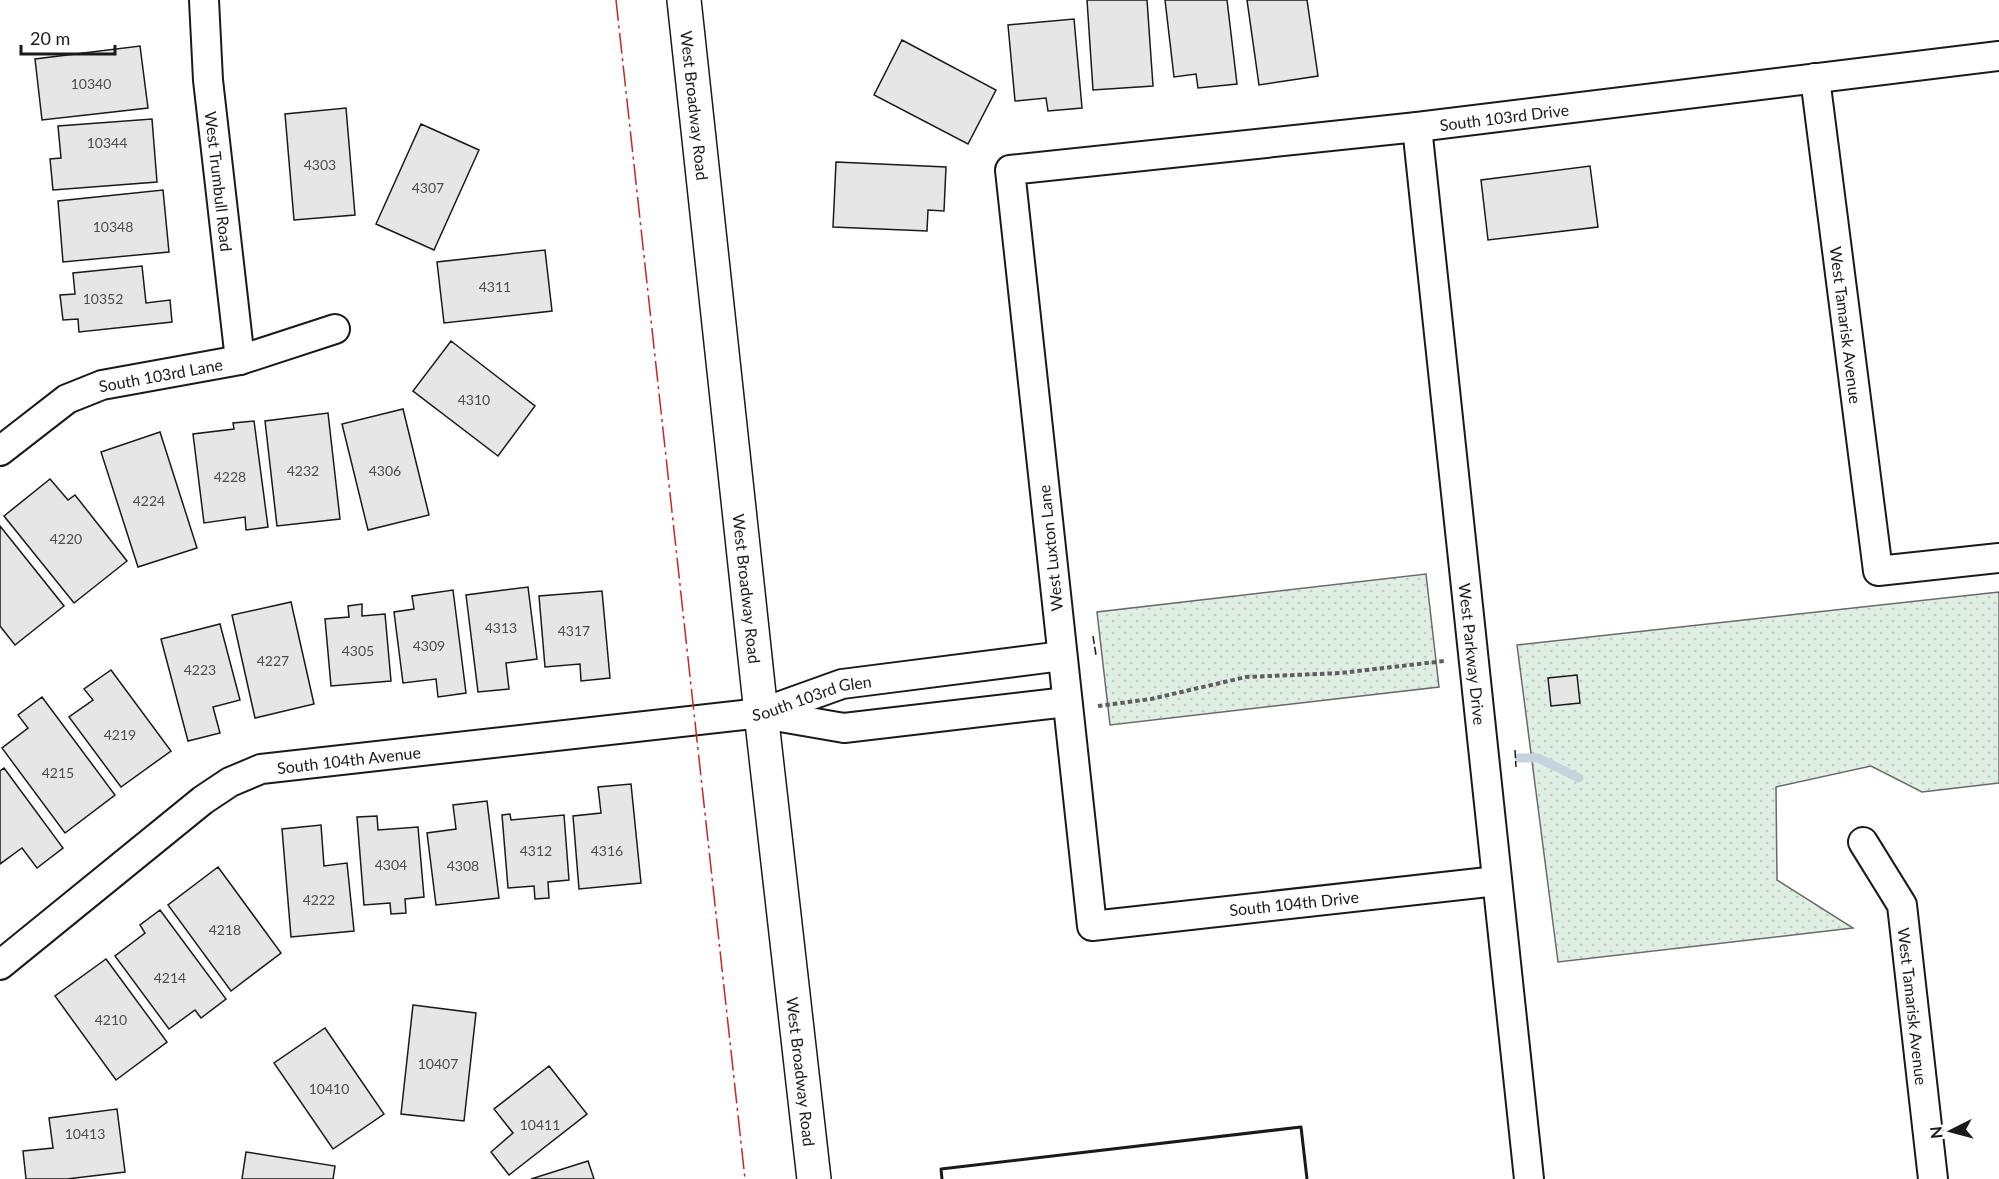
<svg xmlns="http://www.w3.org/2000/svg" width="1999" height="1179" font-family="Lato,sans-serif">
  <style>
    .park { fill: url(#park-dots); stroke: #6a6a6a; stroke-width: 1.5 }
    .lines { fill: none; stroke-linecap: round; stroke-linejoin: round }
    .stream { stroke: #c6d2dc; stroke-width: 9 }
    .building { fill: #e6e6e6; stroke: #1a1a1a; stroke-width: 1.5 }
    .minor-casing { stroke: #1a1a1a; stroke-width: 32 }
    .secondary-casing { stroke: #1a1a1a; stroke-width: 36 }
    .path { stroke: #5f5f5f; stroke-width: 4; stroke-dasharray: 4.5 3; stroke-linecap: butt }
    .minor { stroke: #fff; stroke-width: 28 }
    .secondary { stroke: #fff; stroke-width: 33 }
    .fence { stroke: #1a1a1a; stroke-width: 1.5; stroke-dasharray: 8 3; stroke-linecap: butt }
    .wall { stroke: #1a1a1a; stroke-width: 3 }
    .power { stroke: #c62828; stroke-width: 1.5; stroke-dasharray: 21 4.5 3 4.5; stroke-linecap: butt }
    .labels { text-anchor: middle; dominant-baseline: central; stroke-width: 4.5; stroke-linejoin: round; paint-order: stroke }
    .number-label { font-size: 14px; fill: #4d4d4d }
    .street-label { font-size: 16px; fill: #1a1a1a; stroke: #fff }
  </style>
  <defs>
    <pattern id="park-dots" width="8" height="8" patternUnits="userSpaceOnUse" patternTransform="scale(1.5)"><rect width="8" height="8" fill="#e0efe3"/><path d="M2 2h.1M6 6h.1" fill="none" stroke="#c0ccc2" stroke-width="1.8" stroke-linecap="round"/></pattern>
  </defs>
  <rect width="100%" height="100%" fill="#fff"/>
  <path class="park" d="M1426 574 1439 687 1110 725 1097 612Z
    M1999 592V783L1922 792 1871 766 1776 787 1777 880 1853 928 1558 962 1517 645Z"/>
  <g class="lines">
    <path class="stream" d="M1519 758H1538L1579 778"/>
  </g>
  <path class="building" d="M1087 0H1147L1153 86 1093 90Z
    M1165 0H1227L1237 84 1198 88 1196 74 1174 77Z
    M1247 0H1307L1318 76 1259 85Z
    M1074 19 1082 108 1048 111 1046 98 1015 101 1008 25Z
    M902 40 996 90 968 144 874 95Z
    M140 46 148 108 42 120 35 59Z
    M346 108 355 215 294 220 285 114Z
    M152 119 157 182 53 190 50 159 61 158 58 126Z
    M421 124 479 150 434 250 376 224Z
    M836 162 946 167 944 211 928 210 927 231 833 227Z
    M1590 166 1598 227 1488 240 1481 180Z
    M163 190 169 252 63 262 58 201Z
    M545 250 552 311 444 323 437 262Z
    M142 266 146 303 170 300 172 322 79 332 78 319 63 320 60 295 75 294 73 273Z
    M451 341 535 406 498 456 413 391Z
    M403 409 429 515 368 530 342 424Z
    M328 413 340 519 277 526 265 421Z
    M254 421 268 527 246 530 245 517 204 523 193 434 234 429 233 423Z
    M160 432 197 548 138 567 101 452Z
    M50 479 68 500 75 495 127 561 74 603 4 516Z
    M0 526 64 606 15 645 0 626Z
    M528 587 537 659 506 663 509 689 478 692 466 595Z
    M453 590 466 693 438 697 436 679 403 683 394 612 414 609 412 596Z
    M602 591 610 678 581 681 580 664 545 667 539 596Z
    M291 602 314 704 255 718 232 615Z
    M362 604V616L385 614 391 681 331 686 325 619 349 617 348 606Z
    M220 624 240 700 213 707 220 733 188 741 161 639Z
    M111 670 171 751 121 787 69 717 93 700 84 689Z
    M1577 675 1580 703 1551 706 1548 678Z
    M42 697 115 795 65 833 2 748 28 728 18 715Z
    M4 768 63 848 37 868 22 848 0 864V771Z
    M631 784 641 883 579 889 573 816 601 813 598 787Z
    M487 801 499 898 436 905 427 833 456 829 453 805Z
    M510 814 511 820 564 815 569 880 548 882 549 898 535 899 534 886 508 888 502 815Z
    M377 816 378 830 418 827 424 897 405 899 406 913 391 914 390 903 364 905 357 817Z
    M321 825 324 866 347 863 354 931 291 937 282 829Z
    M218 867 281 953 231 991 168 905Z
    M160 910 226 999 201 1018 195 1010 169 1029 115 956 145 933 140 925Z
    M106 959 167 1042 116 1080 55 996Z
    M413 1005 476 1013 464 1121 401 1114Z
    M325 1028 384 1114 333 1149 274 1063Z
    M549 1066 587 1114 509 1175 491 1152 513 1133 494 1109Z
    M117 1109 125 1172 67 1179H26L23 1151 53 1148 49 1118Z
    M246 1152 335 1166 333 1179H242Z
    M588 1161 594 1179H531Z"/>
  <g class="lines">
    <defs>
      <g id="minor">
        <path id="s1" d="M204 0 208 80 240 360"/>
        <path id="s2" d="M1815 78 1878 571 1999 558"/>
        <path id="s3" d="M1417 127 1529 1179"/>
        <path id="s4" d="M0 451 67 399 102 385 240 360 335 329"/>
        <path d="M763 714 844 728 1067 702"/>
        <path id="s5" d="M1863 842 1902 905 1933 1179"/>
        <path id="s6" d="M1497 881 1092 926 1010 170 1417 127 1999 56"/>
        <path id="s7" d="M0 965 203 800 230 782 261 769 761 713 842 684 1062 656"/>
      </g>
      <g id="secondary">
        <path id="s8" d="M684 0 761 713 814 1179"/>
      </g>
    </defs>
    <use href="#minor" class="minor-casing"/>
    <use href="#secondary" class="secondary-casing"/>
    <path class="path" d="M1098 706 1151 699 1246 677 1341 673 1444 661"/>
    <use href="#minor" class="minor"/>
    <use href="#secondary" class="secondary"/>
    <path class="fence" d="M1093 636 1096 655
      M1515 750 1516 767"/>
    <path class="wall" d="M942 1179 941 1169 1301 1127 1307 1179"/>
    <path class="power" d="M616 0 745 1179"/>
  </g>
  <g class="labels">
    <g class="number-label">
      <text x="91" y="83">10340</text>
      <text x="107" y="142">10344</text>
      <text x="320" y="164">4303</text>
      <text x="428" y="187">4307</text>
      <text x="113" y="226">10348</text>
      <text x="495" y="286">4311</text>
      <text x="103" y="298">10352</text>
      <text x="474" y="399">4310</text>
      <text x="303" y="470">4232</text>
      <text x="385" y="470">4306</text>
      <text x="230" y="476">4228</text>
      <text x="149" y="500">4224</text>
      <text x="66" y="538">4220</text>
      <text x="501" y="627">4313</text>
      <text x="574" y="630">4317</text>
      <text x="429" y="645">4309</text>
      <text x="358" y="650">4305</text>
      <text x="273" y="660">4227</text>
      <text x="200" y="669">4223</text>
      <text x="120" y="734">4219</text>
      <text x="58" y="772">4215</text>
      <text x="536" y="850">4312</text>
      <text x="607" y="850">4316</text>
      <text x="391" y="864">4304</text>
      <text x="463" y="865">4308</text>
      <text x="319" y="899">4222</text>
      <text x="225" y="929">4218</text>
      <text x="170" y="977">4214</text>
      <text x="111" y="1019">4210</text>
      <text x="438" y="1063">10407</text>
      <text x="329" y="1088">10410</text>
      <text x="540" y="1124">10411</text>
      <text x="85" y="1133">10413</text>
    </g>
    <g class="street-label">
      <text stroke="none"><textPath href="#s8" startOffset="106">West Broadway Road</textPath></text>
      <text stroke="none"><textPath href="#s6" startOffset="1665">South 103rd Drive</textPath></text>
      <text stroke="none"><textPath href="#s1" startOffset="182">West Trumbull Road</textPath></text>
      <text stroke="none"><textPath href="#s2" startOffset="249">West Tamarisk Avenue</textPath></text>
      <text stroke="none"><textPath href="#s4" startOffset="182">South 103rd Lane</textPath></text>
      <text transform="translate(1050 548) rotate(-96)">West Luxton Lane</text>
      <text stroke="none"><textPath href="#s8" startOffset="592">West Broadway Road</textPath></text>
      <text stroke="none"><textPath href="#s3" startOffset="530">West Parkway Drive</textPath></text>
      <text stroke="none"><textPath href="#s7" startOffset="884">South 103rd Glen</textPath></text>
      <text stroke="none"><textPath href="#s7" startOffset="416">South 104th Avenue</textPath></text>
      <text transform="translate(1294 903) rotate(-6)">South 104th Drive</text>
      <text stroke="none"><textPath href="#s5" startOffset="176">West Tamarisk Avenue</textPath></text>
      <text stroke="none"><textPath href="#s8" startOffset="1078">West Broadway Road</textPath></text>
    </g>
  </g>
  <g transform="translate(1951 1131) rotate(264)" stroke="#ffffff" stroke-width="4.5" paint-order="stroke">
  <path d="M0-4.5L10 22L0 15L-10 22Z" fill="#1a1a1a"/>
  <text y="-9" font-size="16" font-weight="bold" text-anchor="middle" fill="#1a1a1a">N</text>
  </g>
  <path d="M21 45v9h94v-9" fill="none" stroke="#1a1a1a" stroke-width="3"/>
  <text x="30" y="45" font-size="18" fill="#1a1a1a" stroke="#ffffff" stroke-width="4.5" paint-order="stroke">20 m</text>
</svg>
